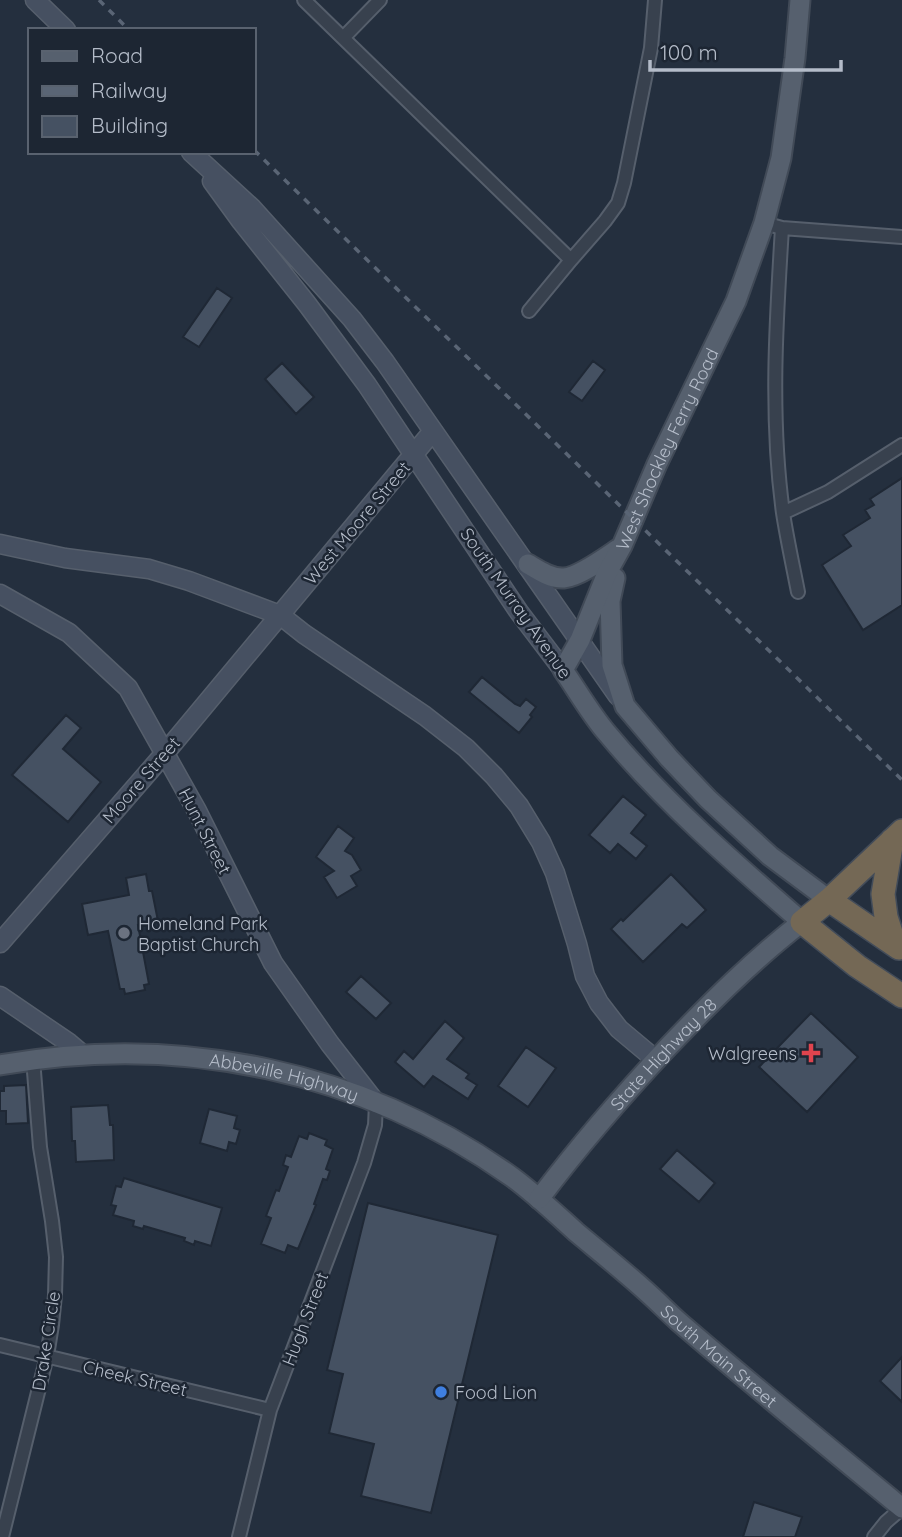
<svg xmlns="http://www.w3.org/2000/svg" width="902" height="1537" font-family="Quicksand,sans-serif">
  <style>
    .building { fill: #455162; stroke: #1f2835; stroke-width: 2 }
    .lines { fill: none; stroke-linecap: round; stroke-linejoin: round }
    .street-casing { stroke: #565f6c; stroke-width: 16 }
    .secondary-casing { stroke: #565f6c; stroke-width: 21 }
    .primary-casing { stroke: #414a57; stroke-width: 23 }
    .highway-casing { stroke: #434c59; stroke-width: 26 }
    .street { stroke: #38414e; stroke-width: 12 }
    .secondary { stroke: #465061; stroke-width: 18 }
    .primary { stroke: #56606e; stroke-width: 19 }
    .highway { stroke: #746855; stroke-width: 23 }
    .rail { stroke: #5a6575; stroke-width: 3.5; stroke-dasharray: 7 7; stroke-linecap: butt }
    .worship-dot { fill: #6b7280; stroke: #1d2633; stroke-width: 2.5 }
    .health-dot { fill: #e0444e; stroke: #1d2633; stroke-width: 2.5 }
    .shop-dot { fill: #3f7fe0; stroke: #1d2633; stroke-width: 2.5 }
    .labels { text-anchor: middle; dominant-baseline: central; stroke-width: 5; stroke-linejoin: round; paint-order: stroke }
    .street-label { font-size: 18px; fill: #b4bcc9; stroke: #1d2633 }
    .poi-label { font-size: 18px; fill: #b4bcc9; stroke: #1d2633; text-anchor: start }
  </style>
  <rect width="100%" height="100%" fill="#242f3e"/>
  <path class="building" d="M217 288 232 298 199 347 183 337Z
    M593 361 605 370 582 401 569 392Z
    M282 363 314 397 296 414 265 379Z
    M902 478V605L863 630 822 565 851 546 843 535 870 518 865 510 874 505 870 499Z
    M482 677 515 704 520 706 526 699 536 707 530 715 532 717 519 733 469 692Z
    M66 715 81 728 63 749 101 782 68 822 12 775Z
    M623 796 646 815 631 833 647 846 636 859 618 844 610 853 589 835Z
    M338 826 354 838 345 851 352 855 361 870 351 876 357 886 337 898 324 877 334 871 316 857Z
    M146 874 149 891H152L158 921 138 925 149 984 144 985 145 990 125 994 124 989H120L108 931 88 935 82 904 129 895 126 878Z
    M671 874 706 910 687 928 682 924 643 962 611 929 621 919 623 921Z
    M361 976 391 1003 376 1019 346 992Z
    M811 1013 858 1057 807 1112 759 1067Z
    M445 1021 464 1038 447 1059 469 1074 466 1078 477 1085 468 1099 433 1076 424 1087 395 1062 404 1051 413 1059Z
    M526 1047 556 1068 528 1107 498 1086Z
    M26 1085 28 1123 6 1124V1111H0V1091H4V1086Z
    M108 1105 110 1125H113L114 1160 76 1162 75 1141H72L71 1107Z
    M209 1109 237 1116 234 1128 240 1130 236 1144 229 1142 227 1151 200 1143Z
    M309 1133 327 1140 325 1145 333 1149 326 1169 330 1171 327 1180 323 1179 314 1204 316 1205 298 1249 288 1245 285 1253 261 1244 271 1218 266 1216 276 1190 279 1191 288 1167 283 1165 286 1155 291 1157 299 1136 307 1139Z
    M677 1150 715 1183 699 1202 660 1169Z
    M124 1178 222 1208 211 1246 195 1241 194 1245 184 1241 185 1238 144 1226 143 1229 133 1226 134 1221 113 1215 116 1206 111 1205 116 1186 121 1187Z
    M368 1203 498 1235 431 1513 361 1496 374 1444 329 1433 343 1374 327 1370Z
    M902 1357V1402L880 1381Z
    M754 1502 802 1517 795 1537H743Z"/>
  <g class="lines">
    <defs>
      <path id="street" d="M304 0 571 260 605 221 618 203 624 183 651 48 655 0
        M343 38 380 0
        M764 223 782 228C776 323 770 418 783 513 787 539 793 566 798 592
        M782 228 902 237
        M529 311 571 260
        M783 513 828 492 902 445
        M0 1345 270 1410
        M2 1537 47 1356 52 1325 55 1295 56 1257 52 1221 40 1147 33 1059
        M239 1537 270 1410 364 1163 375 1125 376 1103
        M874 1537 886 1522 902 1508"/>
      <path id="secondary" d="M35 0 66 30
        M191 152 252 208 352 319 385 362 618 696
        M212 181 241 221 307 304 367 385 519 612 563 670
        M0 544 65 558 149 569 189 581 280 615 304 634 425 716 466 748 494 776 519 806 541 842 555 873 577 944 585 976 599 1003 619 1029 656 1060
        M0 594 69 633 128 688 197 811 273 963 330 1044 376 1103
        M0 943 165 753 433 431
        M0 996 69 1043 82 1054"/>
      <g id="primary">
        <path d="M528 564C538 570 551 579 564 578 579 577 606 557 618 549"/>
        <path d="M615 578 610 601 612 665 625 706 669 758 708 799 770 856 829 900"/>
        <path id="s1" d="M0 1065C180 1033 362 1070 512 1177 535 1194 555 1213 576 1232 600 1252 625 1272 648 1293 659 1303 669 1313 679 1322 752 1385 828 1447 902 1508"/>
        <path id="s2" d="M539 1199C579 1146 623 1095 668 1047 711 1002 753 960 802 922 733 862 664 802 606 732 590 713 577 690 563 670L580 640 607 573 622 546 657 464 736 301 764 223 781 158 795 58 800 0"/>
      </g>
      <path id="highway" d="M902 831 829 900 802 922 857 966 902 996
        M892 840 883 894 886 917 895 945
        M829 900 899 948"/>
    </defs>
    <use href="#street" class="street-casing"/>
    <use href="#secondary" class="secondary-casing"/>
    <use href="#primary" class="primary-casing"/>
    <use href="#highway" class="highway-casing"/>
    <use href="#street" class="street"/>
    <use href="#secondary" class="secondary"/>
    <use href="#primary" class="primary"/>
    <use href="#highway" class="highway"/>
    <path class="rail" d="M99 0 129 30
      M254 150 902 780"/>
  </g>
  <circle class="worship-dot" cx="124" cy="933" r="7"/>
  <path class="health-dot" d="M807.5 1042.5h7v7h7v7h-7v7h-7v-7h-7v-7h7z"/>
  <circle class="shop-dot" cx="441" cy="1392" r="7"/>
  <g class="labels">
    <g class="street-label">
      <text stroke="none"><textPath href="#s2" startOffset="976">West Shockley Ferry Road</textPath></text>
      <text transform="translate(357 523) rotate(-50)">West Moore Street</text>
      <text transform="translate(516 603) rotate(55)">South Murray Avenue</text>
      <text transform="translate(141 780) rotate(-49)">Moore Street</text>
      <text transform="translate(205 831) rotate(63)">Hunt Street</text>
      <text stroke="none"><textPath href="#s2" startOffset="191">State Highway 28</textPath></text>
      <text stroke="none"><textPath href="#s1" startOffset="287">Abbeville Highway</textPath></text>
      <text transform="translate(305 1319) rotate(-69)">Hugh Street</text>
      <text transform="translate(46 1341) rotate(-81)">Drake Circle</text>
      <text stroke="none"><textPath href="#s1" startOffset="812">South Main Street</textPath></text>
      <text transform="translate(135 1378) rotate(13)">Cheek Street</text>
    </g>
    <g class="poi-label">
      <text x="138" y="923">Homeland Park<tspan x="138" dy="21">Baptist Church</tspan></text>
      <text x="797" y="1053" text-anchor="end">Walgreens</text>
      <text x="455" y="1392">Food Lion</text>
    </g>
  </g>
  <rect x="28" y="28" width="228" height="126" fill="#1d2633" stroke="#59626f" stroke-width="2"/>
  <rect x="42" y="51" width="35" height="10" fill="#56606e" stroke="#59626f" stroke-width="2"/>
  <text x="91" y="63" font-size="21" fill="#b4bcc9">Road</text>
  <rect x="42" y="86" width="35" height="10" fill="#5a6575" stroke="#59626f" stroke-width="2"/>
  <text x="91" y="98" font-size="21" fill="#b4bcc9">Railway</text>
  <rect x="42" y="116" width="35" height="21" fill="#455162" stroke="#59626f" stroke-width="2"/>
  <text x="91" y="133" font-size="21" fill="#b4bcc9">Building</text>
  <path d="M650 60v10h191v-10" fill="none" stroke="#b4bcc9" stroke-width="3.5"/>
  <text x="660" y="60" font-size="21" fill="#b4bcc9" stroke="#1d2633" stroke-width="5" paint-order="stroke">100 m</text>
</svg>
